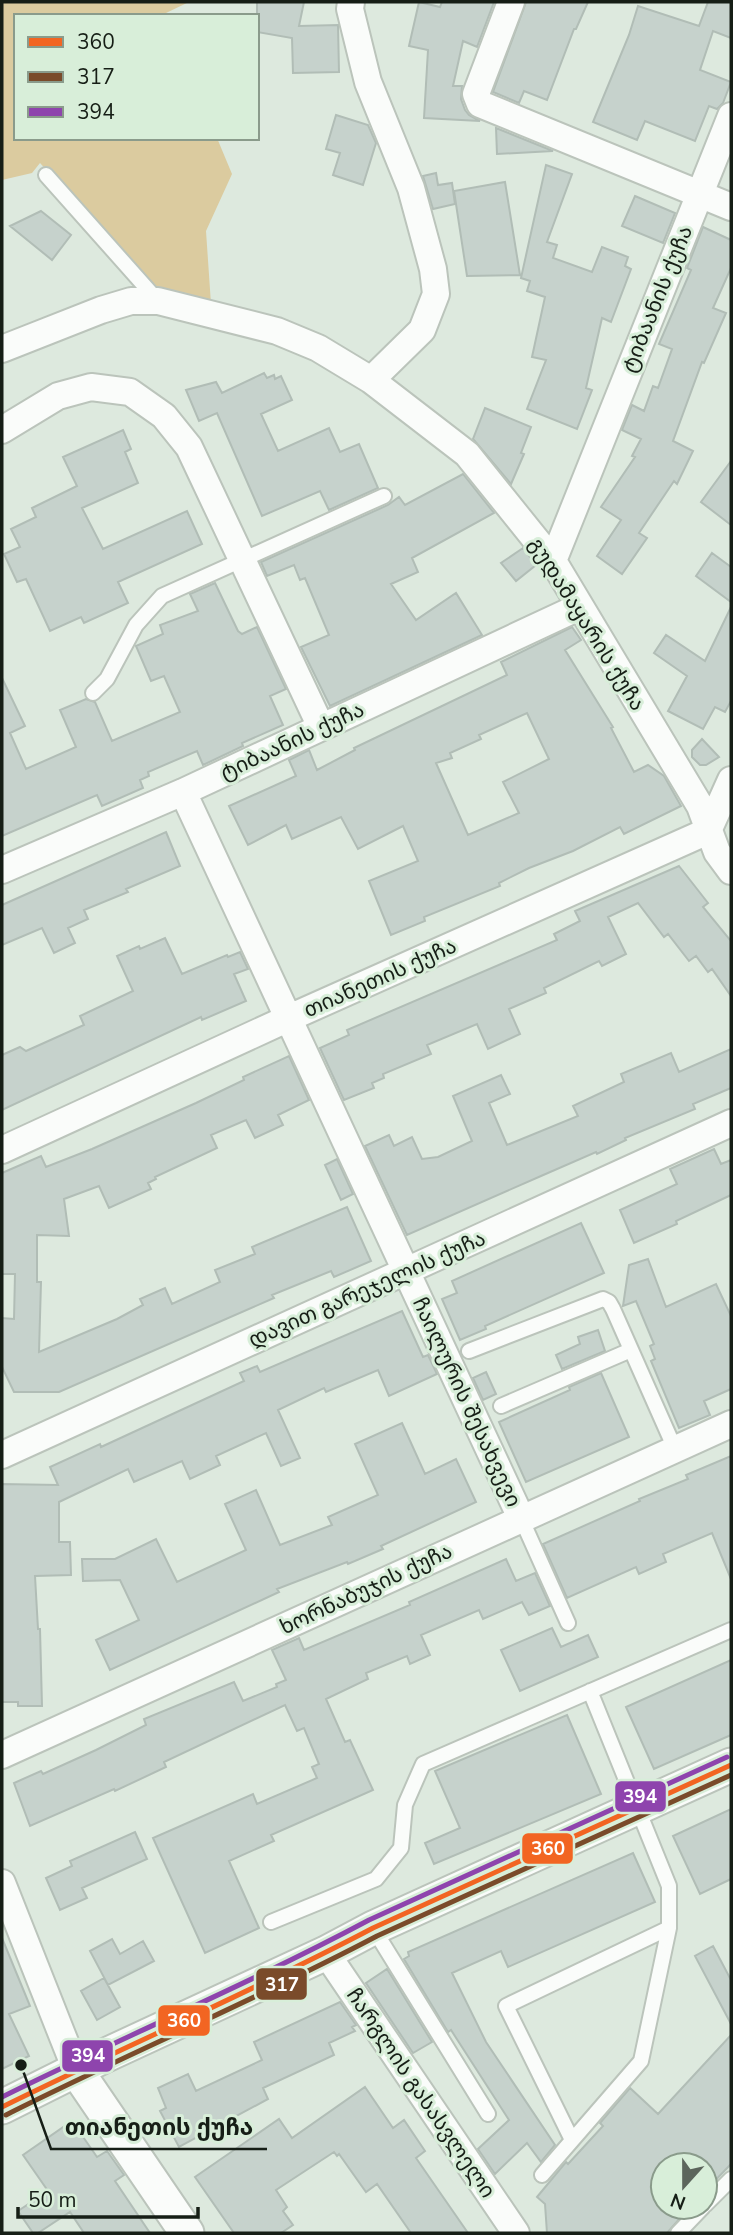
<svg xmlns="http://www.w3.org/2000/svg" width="733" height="2235" font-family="'Nunito Sans','Noto Sans Georgian',sans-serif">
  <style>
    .green { fill: #dbcb9f }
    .building { fill: #c6d2cc; stroke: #b1bdb6; stroke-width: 2; fill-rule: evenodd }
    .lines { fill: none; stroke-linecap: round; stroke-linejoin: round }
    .service-casing { stroke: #bbc4bb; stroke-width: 18 }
    .minor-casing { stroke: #bbc4bb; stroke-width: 30 }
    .tertiary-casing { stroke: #bbc4bb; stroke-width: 37 }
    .service { stroke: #fafcfa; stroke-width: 14 }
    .minor { stroke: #fafcfa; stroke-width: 26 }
    .tertiary { stroke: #fafcfa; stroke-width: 33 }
    .bus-1-casing { stroke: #d8eed9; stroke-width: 10 }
    .bus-2-casing { stroke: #d8eed9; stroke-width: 10 }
    .bus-3-casing { stroke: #d8eed9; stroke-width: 10 }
    .bus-1 { stroke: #f26522; stroke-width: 5 }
    .bus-2 { stroke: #7a4b2a; stroke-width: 5 }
    .bus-3 { stroke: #8e44ad; stroke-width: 5 }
    .labels { text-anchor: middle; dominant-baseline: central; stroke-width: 6; stroke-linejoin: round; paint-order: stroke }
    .street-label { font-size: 21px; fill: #161e16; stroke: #d8eed9 }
    .leader { fill: none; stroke: #161e16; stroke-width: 2.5 }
    .callout-dot { fill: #161e16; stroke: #d8eed9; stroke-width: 2.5 }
    .callout-label { font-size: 23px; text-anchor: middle; font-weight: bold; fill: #161e16; stroke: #d8eed9; stroke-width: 6; stroke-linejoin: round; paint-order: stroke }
    .line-badge { stroke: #d8eed9; stroke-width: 2.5 }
    .badge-label { font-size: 19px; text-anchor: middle; font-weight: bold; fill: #fff }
  </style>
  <rect width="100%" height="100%" fill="#dde9de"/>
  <path class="green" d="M2 2H189L166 13 167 16H16V138H217L232 174 206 231 211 304 162 294 40 163 32 173 2 180Z"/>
  <path class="building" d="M257 2H304L299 26 338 25 339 72 293 73 292 38 257 32Z
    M419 2 440 7 442 2H494L477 47 463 41 453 86H462L461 99 465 110 469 115 480 121 424 118 428 50 409 46Z
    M526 2H588L576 29H574L547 100 524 91 519 103 493 92Z
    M708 2H731V38L713 31 700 70 731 82 723 103 717 109 709 106 695 141 645 121 637 140 593 122 629 35 638 6 699 26Z
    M336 115 368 125 376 143 363 185 333 175 340 153 326 149Z
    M496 128 553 151 497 154Z
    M546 165 572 174 547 242 557 245 553 258 592 272 602 247 628 257 625 266 631 269 611 322 602 318 586 388 592 390 577 429 527 409 546 360 532 357 545 297 527 291 530 281 521 278Z
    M436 173 438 185 452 183 455 204 433 209 423 176Z
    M505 182 520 275 467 276 454 191Z
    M635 196 675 213 663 243 622 226Z
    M41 211 71 235 52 260 10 226Z
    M703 227 731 240V268L713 308 726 313 704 363 702 362 673 441 693 451 677 484 674 481 639 533 647 538 622 574 597 556 621 520 601 507 635 457 632 456 641 439 622 430 632 405 644 411 653 386 658 388 672 349 659 344 691 270 687 268Z
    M264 373 267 378 274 375 275 379 281 376 292 400 261 414 278 451 329 428 340 452 359 444 378 488 329 510 320 491 262 516 217 413 199 421 186 390 216 382 222 393Z
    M485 408 531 427 521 453 524 454 511 484 473 439Z
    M123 430 131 449 125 452 138 483 82 508 103 549 187 511 202 544 118 582 128 603 84 623 81 617 50 631 26 579 17 582 4 554 20 547 11 529 36 517 32 508 77 486 63 457Z
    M731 461V525L701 502Z
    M463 474 494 513 412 558 418 572 391 584 416 620 456 593 482 635 330 706 301 647 329 635 305 578 300 580 294 565 267 576 261 562 388 505 399 497 405 505Z
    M523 548 536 565 516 581 501 563Z
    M712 553 731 567V602L696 576Z
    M215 583 238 631 242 634 257 627 286 689 270 696 283 725 242 743 243 746 203 765 197 751 148 772 149 776 140 780 143 788 102 806 97 795 2 836V678L25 726 10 733 26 769 76 747 60 710 86 699 95 702 112 741 180 712 164 676 151 681 136 646 163 634 160 625 198 611 190 594Z
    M731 607V701L725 712 715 707 703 729 668 711 687 676 654 653 666 635 705 661Z
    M572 627 581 640 565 650 613 727 611 728 634 772 648 765 664 776 681 806 624 834 620 827 573 851 529 868 499 883 500 886 424 917 425 921 391 935 369 881 418 861 403 826 358 849 341 817 292 839 286 825 248 845 229 806 296 776 289 760 309 750 317 770 355 750 354 748 507 675 501 662ZM527 713 549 759 503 782 519 813 468 835 436 763 452 758 450 753 481 739 479 735Z
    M702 739 719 757 706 765H700L692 757V750Z
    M166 832 180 866 126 889 128 892 84 910 88 919 68 928 75 943 54 953 42 928 2 945V905Z
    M679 866 708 903 703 907 731 941V996L712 969 708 972 696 956 689 961 668 934 664 937 638 903 608 917 626 954 602 966 599 961 544 988 546 993 509 1009 520 1034 488 1049 477 1024 427 1045 431 1054 383 1074 384 1078 372 1083 374 1088 344 1100 320 1048 349 1035 347 1030 557 940 554 934 580 921 575 911Z
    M165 938 182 974 227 955 228 957 240 952 248 969 234 974 246 1001 202 1020 201 1017 2 1110V1055L20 1047 26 1051 84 1025 80 1016 133 991 117 956 139 946 140 949Z
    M731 1049V1088L693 1104 695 1109 625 1138 626 1140 597 1154 596 1152 541 1176 407 1235 365 1146 389 1135 394 1146 412 1137 422 1159 438 1157 472 1141 453 1096 501 1075 510 1094 489 1103 507 1145 578 1116 573 1106 624 1082 621 1074 671 1053 679 1072Z
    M289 1056 309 1100 278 1115 283 1125 255 1138 246 1120 211 1135 217 1148 155 1177 156 1179 148 1183 151 1189 109 1208 99 1186 64 1199 69 1236 37 1235V1282H41L39 1352 117 1319 143 1305 140 1299 165 1288 172 1304 220 1282 215 1270 255 1254 252 1247 347 1207 371 1261 334 1277 331 1271 272 1295 274 1298 59 1392H14L2 1367V1318L14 1319 15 1274H2V1173L41 1156 46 1167 92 1149 196 1103 244 1080 243 1077Z
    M714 1149 721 1164 731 1160V1195L676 1221 677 1224 634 1243 620 1210 677 1184 670 1169Z
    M337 1159 353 1194 341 1200 325 1165Z
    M581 1223 604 1273 485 1326 486 1329 460 1340 442 1299 457 1293 452 1281Z
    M648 1259 666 1307 716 1284 731 1316V1389L704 1401 710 1415 679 1428 651 1361 655 1359 650 1346 654 1344 636 1301 623 1306 629 1265Z
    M402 1311 423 1357 428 1355 437 1374 389 1396 378 1370 326 1392 324 1388 278 1410 300 1458 281 1466 266 1433 216 1456 220 1465 190 1479 182 1461 134 1482 128 1469 59 1502V1542H70L71 1575 35 1576 38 1629H40L42 1706H18V1702H2V1484L58 1485 50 1467 100 1444 101 1447 244 1381 240 1373 257 1366 260 1372Z
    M598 1330 605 1351 562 1369 556 1355 580 1344 578 1337Z
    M486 1372 496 1394 483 1400 473 1378Z
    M601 1373 629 1437 526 1482 499 1422 570 1390 569 1387Z
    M402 1423 425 1474 456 1459 476 1502 381 1546 383 1549 348 1564 347 1562 277 1589 279 1592 110 1670 96 1640 139 1620 120 1580 83 1581 82 1559H115L156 1539 177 1582 246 1550 225 1504 256 1490 280 1545 332 1525 328 1517 378 1495 355 1444Z
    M731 1456V1579L712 1533 663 1554 666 1562 639 1574 636 1567 567 1598 543 1544 640 1501 639 1499 688 1479 686 1475Z
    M506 1559 516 1581 535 1573 550 1606 529 1615 522 1602 483 1619 479 1610 421 1635 430 1655 410 1664 407 1656 366 1673 368 1679 326 1699 345 1742 350 1740 373 1790 271 1835 274 1841 229 1861 259 1928 205 1953 153 1838 253 1794 257 1804 317 1778 312 1767 319 1764 304 1728 297 1731 285 1705 164 1762 166 1767 115 1791 114 1789 30 1826 14 1783 41 1771 43 1774 96 1750 146 1725 144 1719 234 1682 243 1701 277 1687 276 1684 286 1680 272 1650 299 1638 304 1650 410 1605 409 1602Z
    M552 1628 561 1647 588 1635 598 1657 520 1691 501 1650Z
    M731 1660V1735L654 1769 626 1707Z
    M567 1715 601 1794 434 1864 425 1843 460 1828 435 1771Z
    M731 1809V1879L700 1894 673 1836Z
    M135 1832 147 1859 82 1888 87 1898 60 1910 46 1878 72 1866 70 1861Z
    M633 1853 655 1902 508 1967 501 1951 452 1973 486 2042 555 2145 541 2162 527 2143 495 2174 478 2149 509 2120 451 2030 448 2032 404 1959 409 1956 408 1952Z
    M2 1938 30 2006 9 2014 29 2056 2 2069Z
    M112 1939 120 1954 143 1941 154 1961 108 1985 90 1951Z
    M713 1946 731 1980V2024L695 1956Z
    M387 1969 432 2042 413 2053 366 1983Z
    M104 1978 120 2007 97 2020 81 1991Z
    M340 2002 356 2025 352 2027 355 2031 329 2043 334 2055 263 2088 268 2099 179 2147 160 2111 166 2108 158 2088 188 2074 196 2091 262 2060 254 2042Z
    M731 2035V2164L705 2191V2165H663V2207H690L667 2233H547L545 2204 537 2197 566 2162 568 2164 603 2126 600 2123 630 2088 658 2114Z
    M365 2087 393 2128 404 2120 425 2151 416 2158 468 2233H411L377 2184 366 2192 339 2154 337 2156 334 2152 276 2190 287 2207 283 2211 293 2225 281 2233H234L195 2177 279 2119 292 2138Z
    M72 2121 97 2157 107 2151 124 2175 115 2181 150 2233H84L70 2212 38 2233H33L18 2211 48 2191 23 2155Z"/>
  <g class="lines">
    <defs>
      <path id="service" d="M46 175 158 301
        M93 693 107 679 136 625 162 596 384 496
        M469 1351 603 1299 609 1302 613 1309 675 1449
        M501 1406 631 1350
        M521 1518 568 1623
        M271 1922 376 1879 401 1848 405 1805 423 1764 731 1630
        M373 1928 488 2114
        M572 2140 506 2006 669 1928
        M542 2175 641 2061 669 1928V1886L590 1691
        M705 2205 731 2179
        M678 2233 703 2207"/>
      <path id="minor" d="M351 2 350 9 368 82 411 188 433 269 436 294 422 330 371 380
        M511 2 476 94 480 104 731 207
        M2 349 101 310 131 301H158L277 331 318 348 371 380 467 454 553 561 700 806 717 852 731 871
        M2 430 58 396 91 387 130 392 164 416 189 447 321 727
        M553 561 731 116
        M183 792 521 1518
        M2 870 183 792 579 607
        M2 1150 289 1018 708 831 731 780
        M2 1455 731 1123
        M2 1755 731 1424
        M2 1883 76 2070
        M326 1953 516 2233"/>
      <path id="tertiary" d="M76 2070 187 2233
        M2 2107 104 2056 326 1953 373 1928 731 1765"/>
    </defs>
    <use href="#service" class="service-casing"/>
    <use href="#minor" class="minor-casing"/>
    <use href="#tertiary" class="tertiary-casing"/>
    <use href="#service" class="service"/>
    <use href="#minor" class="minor"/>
    <use href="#tertiary" class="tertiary"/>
    <defs>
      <path id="bus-1" d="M2 2107C125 2046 252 1992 373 1928L731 1765"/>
      <path id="bus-2" d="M6 2115C129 2053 256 2000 377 1936L731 1775"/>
      <path id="bus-3" d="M2 2097C123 2037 249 1984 369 1920L727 1757"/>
    </defs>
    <use href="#bus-1" class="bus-1-casing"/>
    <use href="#bus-2" class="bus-2-casing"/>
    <use href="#bus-3" class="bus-3-casing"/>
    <use href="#bus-1" class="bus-1"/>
    <use href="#bus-2" class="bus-2"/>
    <use href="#bus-3" class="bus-3"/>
  </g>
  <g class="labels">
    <g class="street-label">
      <text transform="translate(657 299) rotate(-68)">ტიბაანის ქუჩა</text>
      <text transform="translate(587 624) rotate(58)">გუდამაყარის ქუჩა</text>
      <text transform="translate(292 741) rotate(-25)">ტიბაანის ქუჩა</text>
      <text transform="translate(380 978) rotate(-24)">თიანეთის ქუჩა</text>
      <text transform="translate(367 1289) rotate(-24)">დავით გარეჯელის ქუჩა</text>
      <text transform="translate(467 1402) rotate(65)">ჩაილურის შესახვევი</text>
      <text transform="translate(366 1589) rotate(-25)">ხორნაბუჯის ქუჩა</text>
      <text transform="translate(421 2093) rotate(56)">ჩარგლის გასასვლელი</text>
    </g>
  </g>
  <path class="leader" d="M21 2065L51 2149H267"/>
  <circle class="callout-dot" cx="21" cy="2065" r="7"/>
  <g class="callout-label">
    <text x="159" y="2135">თიანეთის ქუჩა</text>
  </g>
  <g class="line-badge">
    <rect x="614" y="1780" width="53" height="33" rx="7" fill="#8e44ad"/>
    <rect x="521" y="1832" width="53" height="33" rx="7" fill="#f26522"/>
    <rect x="255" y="1967" width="53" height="34" rx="7" fill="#7a4b2a"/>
    <rect x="157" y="2004" width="54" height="33" rx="7" fill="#f26522"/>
    <rect x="61" y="2039" width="53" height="34" rx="7" fill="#8e44ad"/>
  </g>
  <g class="badge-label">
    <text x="640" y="1803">394</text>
    <text x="548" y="1855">360</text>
    <text x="282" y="1991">317</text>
    <text x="184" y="2027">360</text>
    <text x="88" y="2062">394</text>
  </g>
  <rect width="733" height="2235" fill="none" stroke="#161e16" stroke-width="7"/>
  <rect x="14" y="14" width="245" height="126" fill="#d8eed9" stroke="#8a9b8b" stroke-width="2"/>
  <rect x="28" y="37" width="35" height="10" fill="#f26522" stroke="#8a9b8b" stroke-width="2"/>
  <text x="77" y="49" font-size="21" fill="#161e16">360</text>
  <rect x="28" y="72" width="35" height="10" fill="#7a4b2a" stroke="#8a9b8b" stroke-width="2"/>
  <text x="77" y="84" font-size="21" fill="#161e16">317</text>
  <rect x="28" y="107" width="35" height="10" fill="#8e44ad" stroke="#8a9b8b" stroke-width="2"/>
  <text x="77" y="119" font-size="21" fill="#161e16">394</text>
  <g transform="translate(684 2186) rotate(201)"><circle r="33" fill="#d8eed9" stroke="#8a9b8b" stroke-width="2"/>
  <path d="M0-5L12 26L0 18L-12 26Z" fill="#5c655c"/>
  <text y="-10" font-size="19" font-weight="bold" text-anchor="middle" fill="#161e16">N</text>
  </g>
  <path d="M18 2207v10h180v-10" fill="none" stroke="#161e16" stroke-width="3.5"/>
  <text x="28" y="2207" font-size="21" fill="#161e16" stroke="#d8eed9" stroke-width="5" paint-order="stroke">50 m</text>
</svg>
